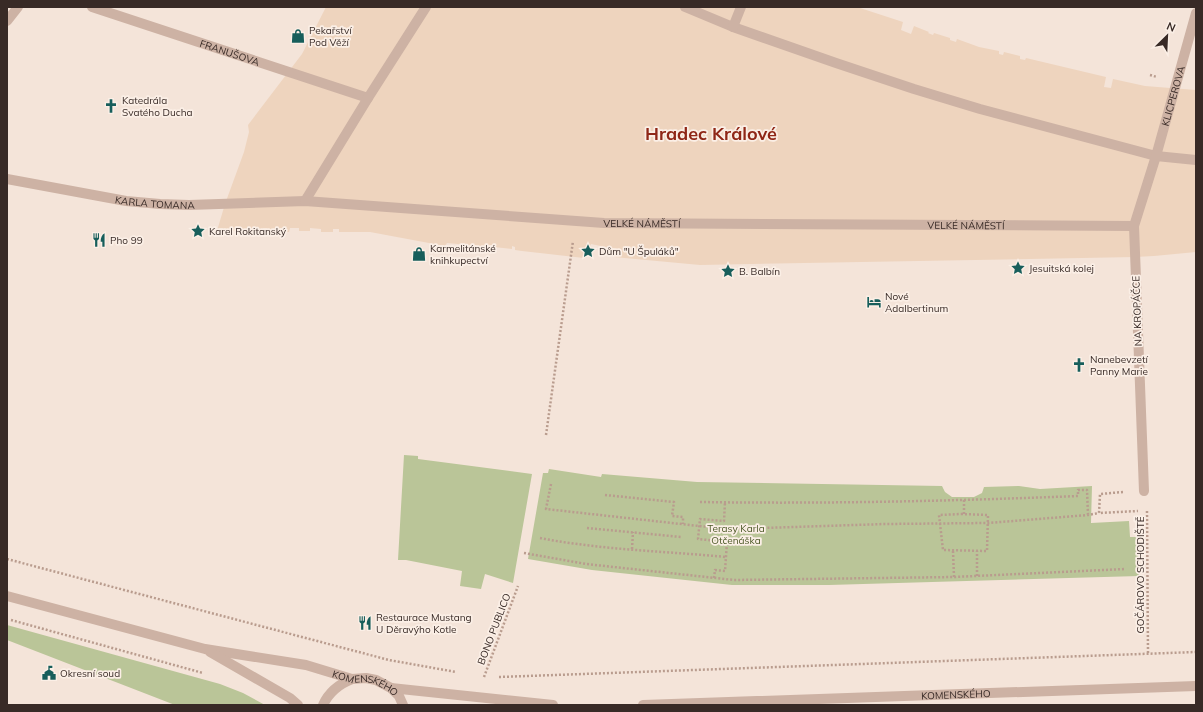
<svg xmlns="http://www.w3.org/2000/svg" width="1203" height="712" font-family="Mulish,sans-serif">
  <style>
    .green { fill: #bac598 }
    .plaza { fill: #eed4be }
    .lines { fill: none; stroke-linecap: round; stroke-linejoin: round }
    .path { stroke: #b99c8e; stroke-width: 2.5; stroke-dasharray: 2 2; stroke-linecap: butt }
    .minor { stroke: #cdb2a4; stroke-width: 10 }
    .tertiary { stroke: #cdb2a4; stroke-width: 10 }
    .labels { text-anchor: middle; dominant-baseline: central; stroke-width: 3.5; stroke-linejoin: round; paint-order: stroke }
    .poi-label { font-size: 10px; fill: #382a26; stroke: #fbefe6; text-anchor: start }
    .street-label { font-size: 10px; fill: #382a26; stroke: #fbefe6 }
    .park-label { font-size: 10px; fill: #4c5927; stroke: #fbefe6 }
    .town-label { font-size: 18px; font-weight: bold; fill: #8f2717; stroke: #fbefe6 }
  </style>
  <rect width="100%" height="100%" fill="#f4e4d9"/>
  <path class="green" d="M404 455 418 456V459L532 474 513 583 485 574 481 589 460 586 462 571 406 560H398Z
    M549 469 601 477 602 474 697 482 942 486 945 492 952 497H974L982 493 984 487 1019 486 1040 489 1092 486 1091 523 1129 521 1130 537H1138L1139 576 829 585H732L592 570 528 559 543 473H548Z
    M7 625 220 684 243 693 265 705H175L7 640Z"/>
  <path class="plaza" d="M326 7H857L903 22 901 30 911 34 914 26 929 32 928 33 933 35 934 33 950 38V40L956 42 957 39 979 47 999 51V54L1003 55 1004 52 1020 56V59L1025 60 1026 58 1106 77 1104 87 1111 88 1113 79 1145 86 1196 90V252L1154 256 1135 257 700 265 614 257 615 249 591 244 589 249 586 252 584 258 522 251 515 250V247L512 246V249L494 247 493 245H491L490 247 447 243 445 246 370 232H339V229H333V232H321V229L310 228V231H299V228H290L289 232 224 231V234H216L225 204 244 152 249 132 248 125 302 54Z"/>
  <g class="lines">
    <path class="path" d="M1150 75 1157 77
      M546 435 573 241
      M551 484 546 509 699 526 733 529 885 524 988 523 1088 515 1099 513
      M1123 492 1100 494 1099 513 1138 511
      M605 495 674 502 672 516 683 517V524
      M964 500V514
      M700 502C826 504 952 501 1078 496V490H1087L1088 515
      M1147 511 1148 654
      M961 514 988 515 987 551 943 550 939 515Z
      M587 528 681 537
      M540 538C601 550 664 551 726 557
      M632 549 633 532
      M953 551 954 577
      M524 553 586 564 734 580 954 577 1125 569
      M7 559 389 660 456 672
      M977 576V551
      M714 578 715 570 725 571 727 542 698 539 700 519 724 521 725 502
      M11 620 203 673
      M484 677 518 586
      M499 677 1196 652"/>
    <g class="minor">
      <path id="s1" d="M92 7 368 98"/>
      <path d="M685 7 733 27 836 63 914 89 980 109 1156 156 1196 160"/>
      <path d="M7 21 18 7"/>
      <path d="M733 27 741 7"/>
      <path id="s2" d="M7 179 126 201 160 204 189 205 305 201 604 223 1134 226"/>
      <path d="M305 201 368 98 426 7"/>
      <path id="s3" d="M1144 491 1134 226 1156 156 1196 13"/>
    </g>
    <g class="tertiary">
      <path id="s4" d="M7 596 205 649 306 665 352 679 366 678 376 680 391 688 399 696 403 705"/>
      <path d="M210 652 290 698 298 705"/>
      <path d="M391 688 553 705"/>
      <path d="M323 705C329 692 339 684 352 679"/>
      <path id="s5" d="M643 705 1196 686"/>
    </g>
  </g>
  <defs>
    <symbol id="shop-bare" viewBox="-9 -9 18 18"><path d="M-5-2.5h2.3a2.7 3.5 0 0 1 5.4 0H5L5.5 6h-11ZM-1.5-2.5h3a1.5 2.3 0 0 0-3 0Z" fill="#175e5b" stroke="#fbefe6" stroke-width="2.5" paint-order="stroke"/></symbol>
    <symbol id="church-bare" viewBox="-9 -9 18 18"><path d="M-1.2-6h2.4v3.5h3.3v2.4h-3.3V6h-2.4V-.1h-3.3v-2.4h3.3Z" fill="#175e5b" stroke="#fbefe6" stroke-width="2.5" paint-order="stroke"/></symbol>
    <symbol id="sight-bare" viewBox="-9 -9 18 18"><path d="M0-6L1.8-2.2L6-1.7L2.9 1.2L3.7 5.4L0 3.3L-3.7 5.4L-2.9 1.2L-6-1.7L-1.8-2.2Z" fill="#175e5b" stroke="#fbefe6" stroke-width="2.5" paint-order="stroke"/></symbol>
    <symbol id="restaurant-bare" viewBox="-9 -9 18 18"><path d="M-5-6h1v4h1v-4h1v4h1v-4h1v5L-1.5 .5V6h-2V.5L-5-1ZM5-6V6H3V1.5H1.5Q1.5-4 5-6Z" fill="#175e5b" stroke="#fbefe6" stroke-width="2.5" paint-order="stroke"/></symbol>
    <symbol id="hotel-bare" viewBox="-9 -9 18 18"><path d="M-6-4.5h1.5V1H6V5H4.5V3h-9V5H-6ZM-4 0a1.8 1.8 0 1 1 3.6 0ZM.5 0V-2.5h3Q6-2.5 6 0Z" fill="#175e5b" stroke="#fbefe6" stroke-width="2.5" paint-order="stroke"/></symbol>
    <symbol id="civic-bare" viewBox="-9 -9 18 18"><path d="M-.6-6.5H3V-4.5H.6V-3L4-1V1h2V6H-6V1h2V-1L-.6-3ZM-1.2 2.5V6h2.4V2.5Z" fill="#175e5b" stroke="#fbefe6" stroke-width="2.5" paint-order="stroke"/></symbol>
  </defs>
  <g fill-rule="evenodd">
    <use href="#shop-bare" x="288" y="26" width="20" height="20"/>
    <use href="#church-bare" x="101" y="96" width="20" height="20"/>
    <use href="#sight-bare" x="188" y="221" width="20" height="20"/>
    <use href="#restaurant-bare" x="89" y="230" width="20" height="20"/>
    <use href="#sight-bare" x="578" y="241" width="20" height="20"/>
    <use href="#shop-bare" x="409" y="244" width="20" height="20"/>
    <use href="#sight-bare" x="1008" y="258" width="20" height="20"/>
    <use href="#sight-bare" x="718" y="261" width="20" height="20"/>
    <use href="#hotel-bare" x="864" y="292" width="20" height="20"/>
    <use href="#church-bare" x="1069" y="355" width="20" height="20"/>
    <use href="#restaurant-bare" x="355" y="613" width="20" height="20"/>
    <use href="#civic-bare" x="39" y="663" width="20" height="20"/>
  </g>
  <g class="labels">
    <g class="poi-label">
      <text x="309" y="30">Pekařství<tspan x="309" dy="12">Pod Věží</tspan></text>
      <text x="122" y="100">Katedrála<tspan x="122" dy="12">Svatého Ducha</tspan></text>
      <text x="209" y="231">Karel Rokitanský</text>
      <text x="110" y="240">Pho 99</text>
      <text x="430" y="248">Karmelitánské<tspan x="430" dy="12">knihkupectví</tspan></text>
      <text x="599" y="251">Dům "U Špuláků"</text>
      <text x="1029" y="268">Jesuitská kolej</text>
      <text x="739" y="271">B. Balbín</text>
      <text x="885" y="296">Nové<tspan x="885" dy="12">Adalbertinum</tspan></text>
      <text x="1090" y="359">Nanebevzetí<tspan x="1090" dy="12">Panny Marie</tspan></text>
      <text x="376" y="617">Restaurace Mustang<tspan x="376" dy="12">U Děravýho Kotle</tspan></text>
      <text x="60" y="673">Okresní soud</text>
    </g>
    <g class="street-label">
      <text stroke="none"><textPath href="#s1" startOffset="145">FRANUŠOVA</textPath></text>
      <text stroke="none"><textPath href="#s3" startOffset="401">KLICPEROVA</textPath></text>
      <text stroke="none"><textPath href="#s2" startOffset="150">KARLA TOMANA</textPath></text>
      <text stroke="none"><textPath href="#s2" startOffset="638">VELKÉ NÁMĚSTÍ</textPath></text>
      <text stroke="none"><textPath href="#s2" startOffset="962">VELKÉ NÁMĚSTÍ</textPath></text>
      <text transform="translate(1137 311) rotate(-92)">NA KROPÁČCE</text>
      <text transform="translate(1140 575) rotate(-90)">GOČÁROVO SCHODIŠTĚ</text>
      <text transform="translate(494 629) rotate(-69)">BONO PUBLICO</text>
      <text stroke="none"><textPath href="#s4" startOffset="370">KOMENSKÉHO</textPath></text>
      <text stroke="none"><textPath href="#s5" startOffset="313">KOMENSKÉHO</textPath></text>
    </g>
    <g class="park-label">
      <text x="736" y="528">Terasy Karla<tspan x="736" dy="12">Otčenáška</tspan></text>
    </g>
    <g class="town-label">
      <text x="711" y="133">Hradec Králové</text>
    </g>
  </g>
  <rect width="1203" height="712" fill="none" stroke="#382a26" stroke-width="16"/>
  <g transform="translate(1167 36) rotate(24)" stroke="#fbefe6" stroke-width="3" paint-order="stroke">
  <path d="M0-3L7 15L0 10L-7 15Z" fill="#382a26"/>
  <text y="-6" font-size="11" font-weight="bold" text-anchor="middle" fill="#382a26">N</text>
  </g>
</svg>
